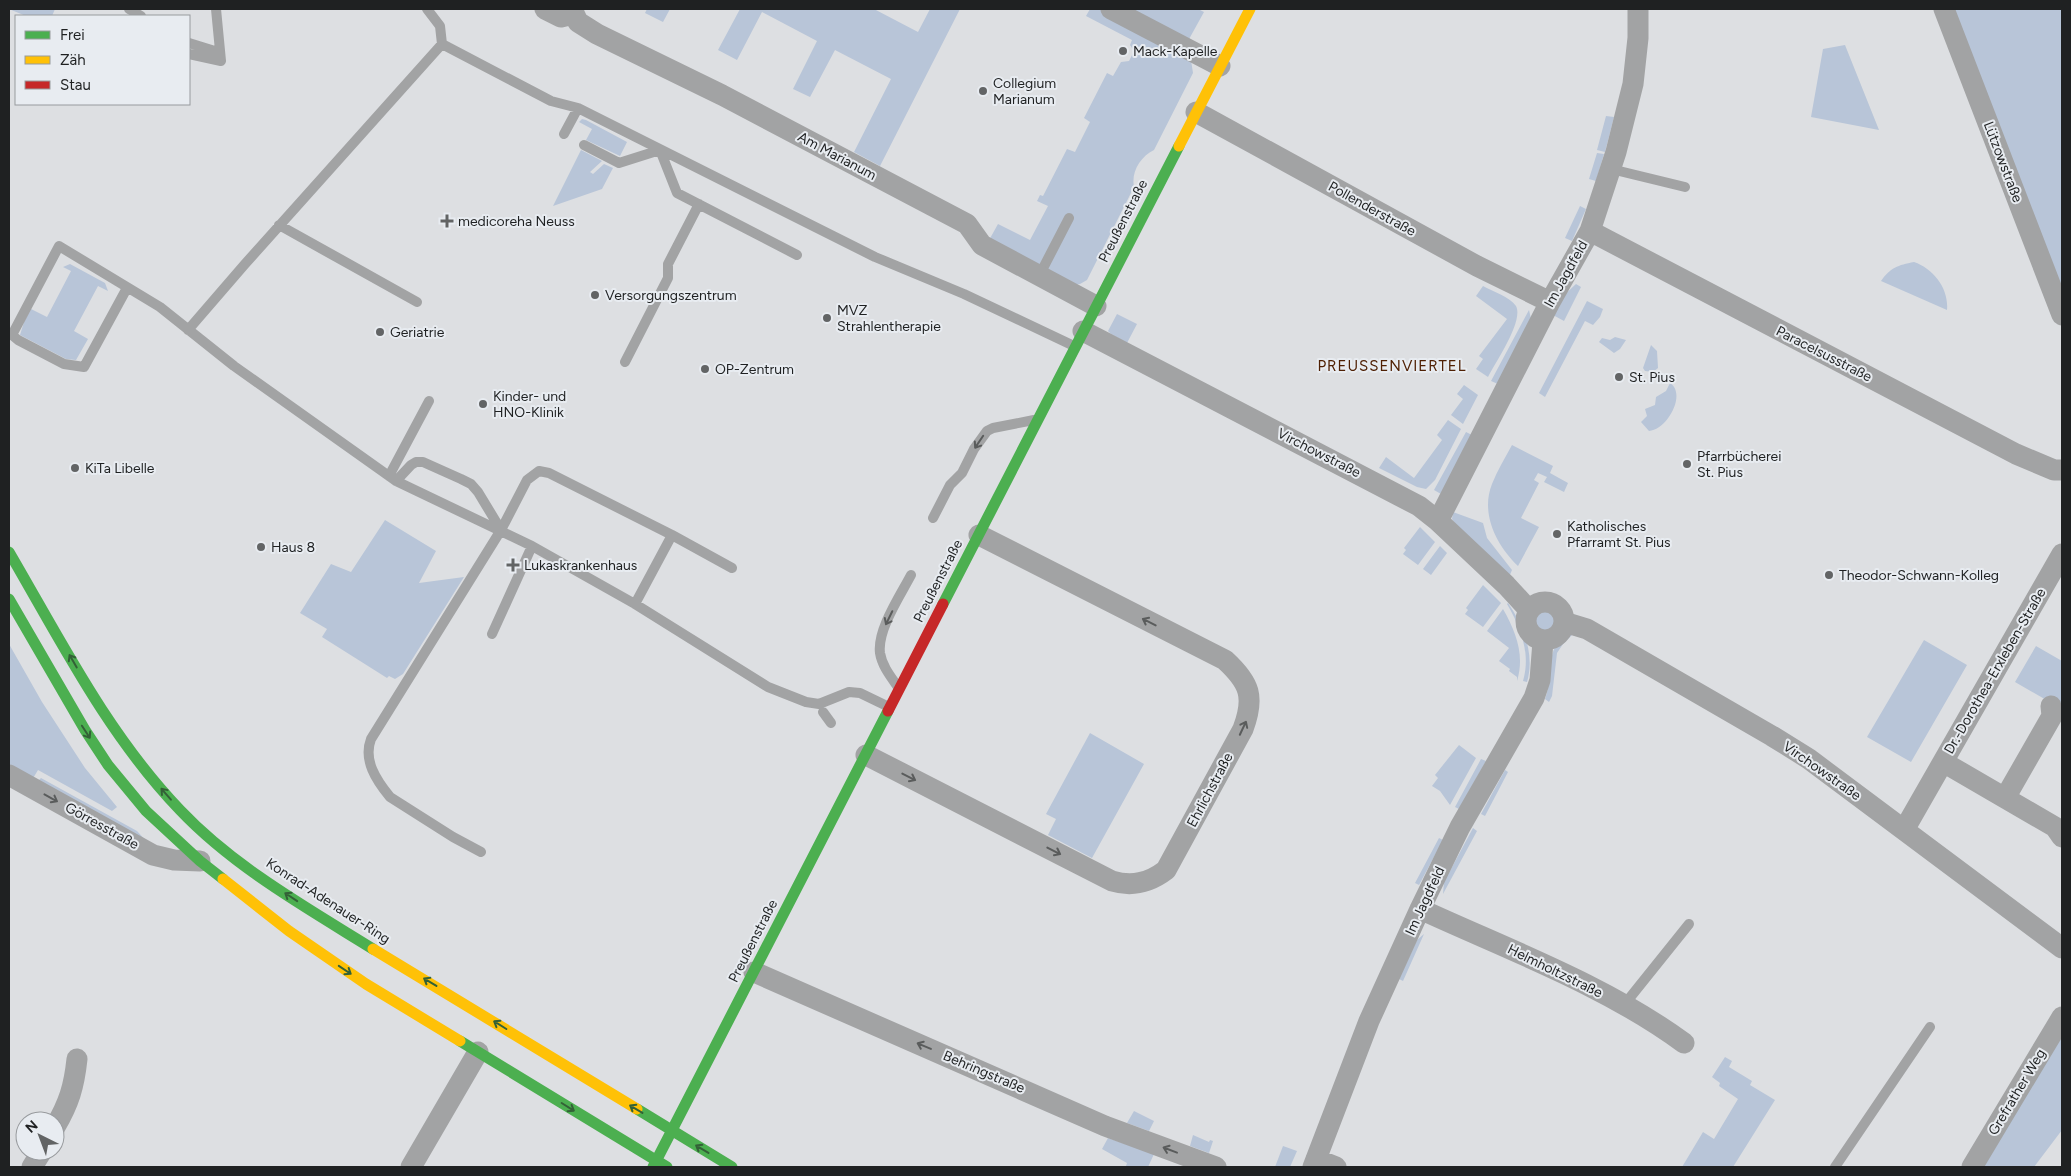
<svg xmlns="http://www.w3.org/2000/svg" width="2071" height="1176" font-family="Figtree,sans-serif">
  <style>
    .green { fill: #b8c5d8 }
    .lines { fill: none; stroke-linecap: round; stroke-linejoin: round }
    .lane { stroke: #a2a3a4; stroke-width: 10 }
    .street { stroke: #a2a3a4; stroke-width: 21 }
    .fast { stroke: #4caf50; stroke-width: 11 }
    .slow { stroke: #ffc107; stroke-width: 11 }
    .jam { stroke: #c62828; stroke-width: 11 }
    .oneway { stroke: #5a5c5c }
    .oneway2 { stroke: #336137 }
    .poi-dot { fill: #626465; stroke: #e8ecf1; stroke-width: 2 }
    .labels { text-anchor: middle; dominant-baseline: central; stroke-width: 4; stroke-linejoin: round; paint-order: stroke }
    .poi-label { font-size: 14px; fill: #1f2122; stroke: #e8ecf1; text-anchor: start }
    .street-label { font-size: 14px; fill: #1f2122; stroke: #e8ecf1 }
    .neighbourhood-label { font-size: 15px; letter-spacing: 1px; fill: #4f2004; stroke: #e8ecf1 }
  </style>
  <rect width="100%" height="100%" fill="#dddfe2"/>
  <path class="green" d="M9 9H55L52 16H26Z
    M647 9H670L663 22 645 13Z
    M740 9H874L918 32 930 9H960L880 166 854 152 891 79 835 50 810 97 793 89 817 41 762 12 737 60 718 50Z
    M1090 9H1198L1204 12 1188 41 1193 73 1154 150C1140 157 1131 172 1134 187L1087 280 1080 284 1074 285 988 242 998 224 1030 240 1048 206 1037 201 1040 195 1043 196 1067 149 1075 152 1090 122 1084 118 1107 73 1113 76 1121 62 1129 61 1134 51 1130 45 1132 40 1086 16Z
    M1951 9H2062V297Z
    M1845 45 1879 130 1811 117 1823 49Z
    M1606 116 1614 117 1605 152 1597 150Z
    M582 119 586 120 627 142 620 156 586 140 592 129 579 122Z
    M581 150 602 161 590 172 593 174 604 164 613 168 602 189 553 206Z
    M1597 153 1604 154 1596 181 1589 179Z
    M1580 206 1586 209 1572 241 1565 238Z
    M1914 262C1934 269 1949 289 1947 310L1881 281C1890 268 1898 265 1914 262Z
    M70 264 105 283 108 291 98 286 74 331 88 339 76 360 66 359 20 335 24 322 31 309 47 317 71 271 63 267Z
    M1576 284 1581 287 1564 321 1553 315 1561 298Z
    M1483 286C1492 291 1510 297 1516 306 1524 321 1495 363 1488 377L1476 369 1483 359 1479 356 1507 319 1476 296Z
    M1587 301 1603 309 1600 317 1593 325 1585 321 1545 397 1539 393Z
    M1529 310 1531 319 1498 384 1491 381Z
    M1117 314 1137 324 1127 343 1111 334 1108 331Z
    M1615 337 1626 340 1620 349 1614 353 1599 342 1602 338 1610 340Z
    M1651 345 1657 351 1658 368 1653 372 1645 371 1643 368Z
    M1670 383C1687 394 1667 430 1649 431L1641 422 1647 416 1645 409 1655 405 1656 397 1666 391Z
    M1464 385 1478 395 1463 424 1451 415 1463 399 1457 394Z
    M1448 420 1461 429 1435 480 1426 489 1417 487 1379 468 1386 457 1414 478 1442 440 1437 435Z
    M1466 432 1472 435 1441 494 1434 490Z
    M1512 445 1553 466 1550 473 1568 483 1564 492 1544 482 1547 477 1538 473 1534 480 1539 483 1521 518 1539 527 1518 566C1497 546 1480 514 1492 484 1497 471 1505 458 1512 445Z
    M1453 512 1483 523 1487 538 1512 570 1509 577 1456 525 1452 519Z
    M385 520 436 551 419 583 464 577 403 674 395 679 389 676 387 678 322 637 327 629 300 613 331 564 351 572Z
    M1420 527 1435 542 1418 565 1403 554 1406 550 1404 548Z
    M1440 546 1447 553 1431 575 1423 569Z
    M1483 585 1501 603 1483 627 1465 614 1468 610 1466 608Z
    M1508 603C1524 626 1535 655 1527 682L1523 681C1531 654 1521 628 1507 604Z
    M1503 609C1516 632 1525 655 1517 681V677L1509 671 1510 669 1499 661 1509 648 1487 631Z
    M1535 620a11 11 0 1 1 22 0a11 11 0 1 1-22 0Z
    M1569 634H1573L1563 644 1557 653 1552 696 1549 702 1545 699C1554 677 1543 646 1569 634Z
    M1924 640 1967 665 1911 762 1867 737Z
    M9 644 42 702 85 768 117 807 112 811 38 770 32 780 9 767Z
    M2036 646 2062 661V709L2015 682Z
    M1090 733 1144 764 1092 858 1048 835 1056 819 1046 814Z
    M1459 745 1476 758 1450 805 1440 791 1432 786 1438 778 1435 775Z
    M1481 759 1486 761 1459 809 1455 807Z
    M1505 770 1508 772 1485 816 1481 814Z
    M41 778 137 831 148 843 37 782Z
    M1473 828 1477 831 1443 894 1444 882Z
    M1439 838 1443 840 1419 885 1415 883Z
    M1424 934 1403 981 1399 979 1417 940Z
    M2062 1033V1130L2034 1167H1982Z
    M1725 1057 1732 1061 1729 1067 1752 1081 1750 1085 1775 1100 1733 1167H1682L1703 1132 1714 1139 1738 1099 1719 1086 1720 1083 1712 1077Z
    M1134 1111 1154 1121 1149 1131 1127 1123Z
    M1193 1135 1209 1142 1210 1140 1213 1141 1209 1153 1190 1146Z
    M1108 1138 1154 1154 1148 1167 1126 1166 1127 1163 1102 1149Z
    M1283 1146 1297 1151 1290 1167H1275Z"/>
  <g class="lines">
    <path class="lane" d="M129 9 141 16
      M189 43 218 52
      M442 44 551 101 578 108 875 257 964 294 1074 346
      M189 54 221 61 216 9
      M564 134 578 108
      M584 145 619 163 660 150 677 193 797 255
      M1611 169 1685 187
      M279 225 417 302
      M1039 276 1069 218
      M127 288 84 367 64 364 18 340 12 335 59 246 160 307 234 366 396 481 532 546 635 604 768 687 806 702 819 704 849 692 860 693 889 707
      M188 330 245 264 442 44 440 26 427 9
      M625 362 668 278V264L699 204
      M389 476 429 401
      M396 481 411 465 416 462H423L461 479 471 484 478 492 501 530
      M933 518 950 485 962 473 974 449 987 431 993 428 1034 420
      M672 535 732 568
      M492 634 532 546
      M898 687C891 677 882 666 880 653 877 630 900 596 911 575
      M823 712 831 723
      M481 852 453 837 390 797C376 780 363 760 371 739L501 530 527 480 539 471 549 473 672 535 635 604
      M1624 1005 1689 924
      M1835 1167 1930 1027"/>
    <path class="street" d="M545 9 561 17 573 14
      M572 9 578 22 597 34 722 95 967 224 982 245 1096 306
      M1111 9 1220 66
      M1944 9 2062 315
      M1196 112 1477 266 1550 302
      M1590 231 2016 454 2054 470H2062
      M1083 331 1419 506 1438 521 1506 585 1529 610
      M1438 521 1550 302 1590 231 1616 152 1633 84 1638 38V9
      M1526 621a19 19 0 1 1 38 0a19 19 0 1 1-38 0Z
      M1564 622 1587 629 1772 736 1809 759 2062 948
      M866 755 1112 881C1132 887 1149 883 1166 870L1243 729C1255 697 1250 683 1225 660L979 535
      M1943 762 2055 827 2062 837
      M9 775 153 855 174 860 200 861
      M2005 798 2052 716 2051 706
      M1904 830 2062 554
      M1420 909C1509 950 1605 985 1684 1043
      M754 972 1105 1126 1216 1167
      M55 1127C69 1103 74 1087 77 1059
      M1316 1159 1336 1167
      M32 1167 42 1151
      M411 1167 478 1052
      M1313 1167 1369 1021 1420 909 1460 827 1534 698 1540 680 1543 641
      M1972 1167 2062 1017"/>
    <path class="fast" d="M9 552C61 641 108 735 180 810 234 867 307 908 373 949
      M9 599 85 730 108 765 146 811 200 861 223 879
      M943 604 1179 146
      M460 1041 667 1167
      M637 1109 732 1167
      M653 1167 888 711"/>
    <path class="slow" d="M1179 146 1250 9
      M223 879 289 931 366 984 460 1041
      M373 949 637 1109"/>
    <path class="jam" d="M888 711 943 604"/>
  </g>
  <defs><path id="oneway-shaft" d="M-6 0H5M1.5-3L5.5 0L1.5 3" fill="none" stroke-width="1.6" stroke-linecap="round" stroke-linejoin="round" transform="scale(1.25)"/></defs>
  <g class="oneway">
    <use href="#oneway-shaft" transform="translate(979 442) rotate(124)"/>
    <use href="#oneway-shaft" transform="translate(889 618) rotate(116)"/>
    <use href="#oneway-shaft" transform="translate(1149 622) rotate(-153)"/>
    <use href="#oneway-shaft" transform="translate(1243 728) rotate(-65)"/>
    <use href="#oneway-shaft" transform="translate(909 777) rotate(27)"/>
    <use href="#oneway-shaft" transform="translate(51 798) rotate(29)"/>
    <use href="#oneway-shaft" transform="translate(1054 851) rotate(27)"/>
    <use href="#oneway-shaft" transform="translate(924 1046) rotate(-157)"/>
    <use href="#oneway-shaft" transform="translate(1170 1150) rotate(-159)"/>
  </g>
  <g class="oneway2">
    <use href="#oneway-shaft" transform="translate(73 661) rotate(-120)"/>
    <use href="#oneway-shaft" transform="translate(86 732) rotate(57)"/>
    <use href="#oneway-shaft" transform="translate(166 794) rotate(-131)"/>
    <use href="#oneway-shaft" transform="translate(291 897) rotate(-146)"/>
    <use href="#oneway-shaft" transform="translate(345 970) rotate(34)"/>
    <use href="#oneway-shaft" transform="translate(430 982) rotate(-149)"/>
    <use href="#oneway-shaft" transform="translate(500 1025) rotate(-148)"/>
    <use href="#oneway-shaft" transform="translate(568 1107) rotate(32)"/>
    <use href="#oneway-shaft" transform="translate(636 1109) rotate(-149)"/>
    <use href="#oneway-shaft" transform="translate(702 1149) rotate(-149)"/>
  </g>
  <g class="poi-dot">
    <circle cx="1123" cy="51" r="5"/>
    <circle cx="983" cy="91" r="5"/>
    <path d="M444.5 213.5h5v5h5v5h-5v5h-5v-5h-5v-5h5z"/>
    <circle cx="595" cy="295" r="5"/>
    <circle cx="827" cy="318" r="5"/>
    <circle cx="380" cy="332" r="5"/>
    <circle cx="705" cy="369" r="5"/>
    <circle cx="1619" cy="377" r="5"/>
    <circle cx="483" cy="404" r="5"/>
    <circle cx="1687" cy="464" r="5"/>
    <circle cx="75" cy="468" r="5"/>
    <circle cx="1557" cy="534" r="5"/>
    <circle cx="261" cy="547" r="5"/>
    <path d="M510.5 557.5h5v5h5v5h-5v5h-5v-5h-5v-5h5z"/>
    <circle cx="1829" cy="575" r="5"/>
  </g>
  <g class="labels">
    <g class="poi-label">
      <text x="1133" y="51">Mack-Kapelle</text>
      <text x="993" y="83">Collegium<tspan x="993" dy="16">Marianum</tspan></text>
      <text x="458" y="221">medicoreha Neuss</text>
      <text x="605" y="295">Versorgungszentrum</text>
      <text x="837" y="310">MVZ<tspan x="837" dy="16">Strahlentherapie</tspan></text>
      <text x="390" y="332">Geriatrie</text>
      <text x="715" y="369">OP-Zentrum</text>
      <text x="1629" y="377">St. Pius</text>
      <text x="493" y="396">Kinder- und<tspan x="493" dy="16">HNO-Klinik</tspan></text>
      <text x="1697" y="456">Pfarrbücherei<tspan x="1697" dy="16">St. Pius</tspan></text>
      <text x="85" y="468">KiTa Libelle</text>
      <text x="1567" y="526">Katholisches<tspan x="1567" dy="16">Pfarramt St. Pius</tspan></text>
      <text x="271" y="547">Haus 8</text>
      <text x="524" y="565">Lukaskrankenhaus</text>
      <text x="1839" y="575">Theodor-Schwann-Kolleg</text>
    </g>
    <g class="street-label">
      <text transform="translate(837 156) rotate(28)">Am Marianum</text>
      <text transform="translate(2003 162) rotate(69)">Lützowstraße</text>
      <text transform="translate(1372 209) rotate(29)">Pollenderstraße</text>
      <text transform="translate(1123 221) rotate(-63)">Preußenstraße</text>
      <text transform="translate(1566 274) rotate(-61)">Im Jagdfeld</text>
      <text transform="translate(1824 354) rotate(27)">Paracelsusstraße</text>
      <text transform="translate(1319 453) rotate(27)">Virchowstraße</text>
      <text transform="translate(938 581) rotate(-63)">Preußenstraße</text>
      <text transform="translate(1995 671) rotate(-60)">Dr.-Dorothea-Erxleben-Straße</text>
      <text transform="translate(1822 771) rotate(35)">Virchowstraße</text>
      <text transform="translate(1210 790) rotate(-62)">Ehrlichstraße</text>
      <text transform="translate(102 826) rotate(29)">Görresstraße</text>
      <text transform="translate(328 901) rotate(33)">Konrad-Adenauer-Ring</text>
      <text transform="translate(1425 901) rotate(-65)">Im Jagdfeld</text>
      <text transform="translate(753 941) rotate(-63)">Preußenstraße</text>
      <text transform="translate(1555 971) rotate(26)">Helmholtzstraße</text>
      <text transform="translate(984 1072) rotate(23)">Behringstraße</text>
      <text transform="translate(2017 1092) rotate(-59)">Grefrather Weg</text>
    </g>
    <g class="neighbourhood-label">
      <text x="1392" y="366">PREUSSENVIERTEL</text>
    </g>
  </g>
  <rect width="2071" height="1176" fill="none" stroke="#1f2122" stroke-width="20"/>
  <rect x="15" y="15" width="175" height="90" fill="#e8ecf1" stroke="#989b9e"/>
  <rect x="25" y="31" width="25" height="8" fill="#4caf50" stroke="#989b9e"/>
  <text x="60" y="40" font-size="15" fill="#1f2122">Frei</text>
  <rect x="25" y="56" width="25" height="8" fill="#ffc107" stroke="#989b9e"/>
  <text x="60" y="65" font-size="15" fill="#1f2122">Zäh</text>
  <rect x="25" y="81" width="25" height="8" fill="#c62828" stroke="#989b9e"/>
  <text x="60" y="90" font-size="15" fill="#1f2122">Stau</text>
  <g transform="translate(40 1136) rotate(318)"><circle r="24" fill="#e8ecf1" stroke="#989b9e"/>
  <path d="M0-4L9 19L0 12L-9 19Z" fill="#626465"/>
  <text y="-8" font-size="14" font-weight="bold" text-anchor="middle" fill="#1f2122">N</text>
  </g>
</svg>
